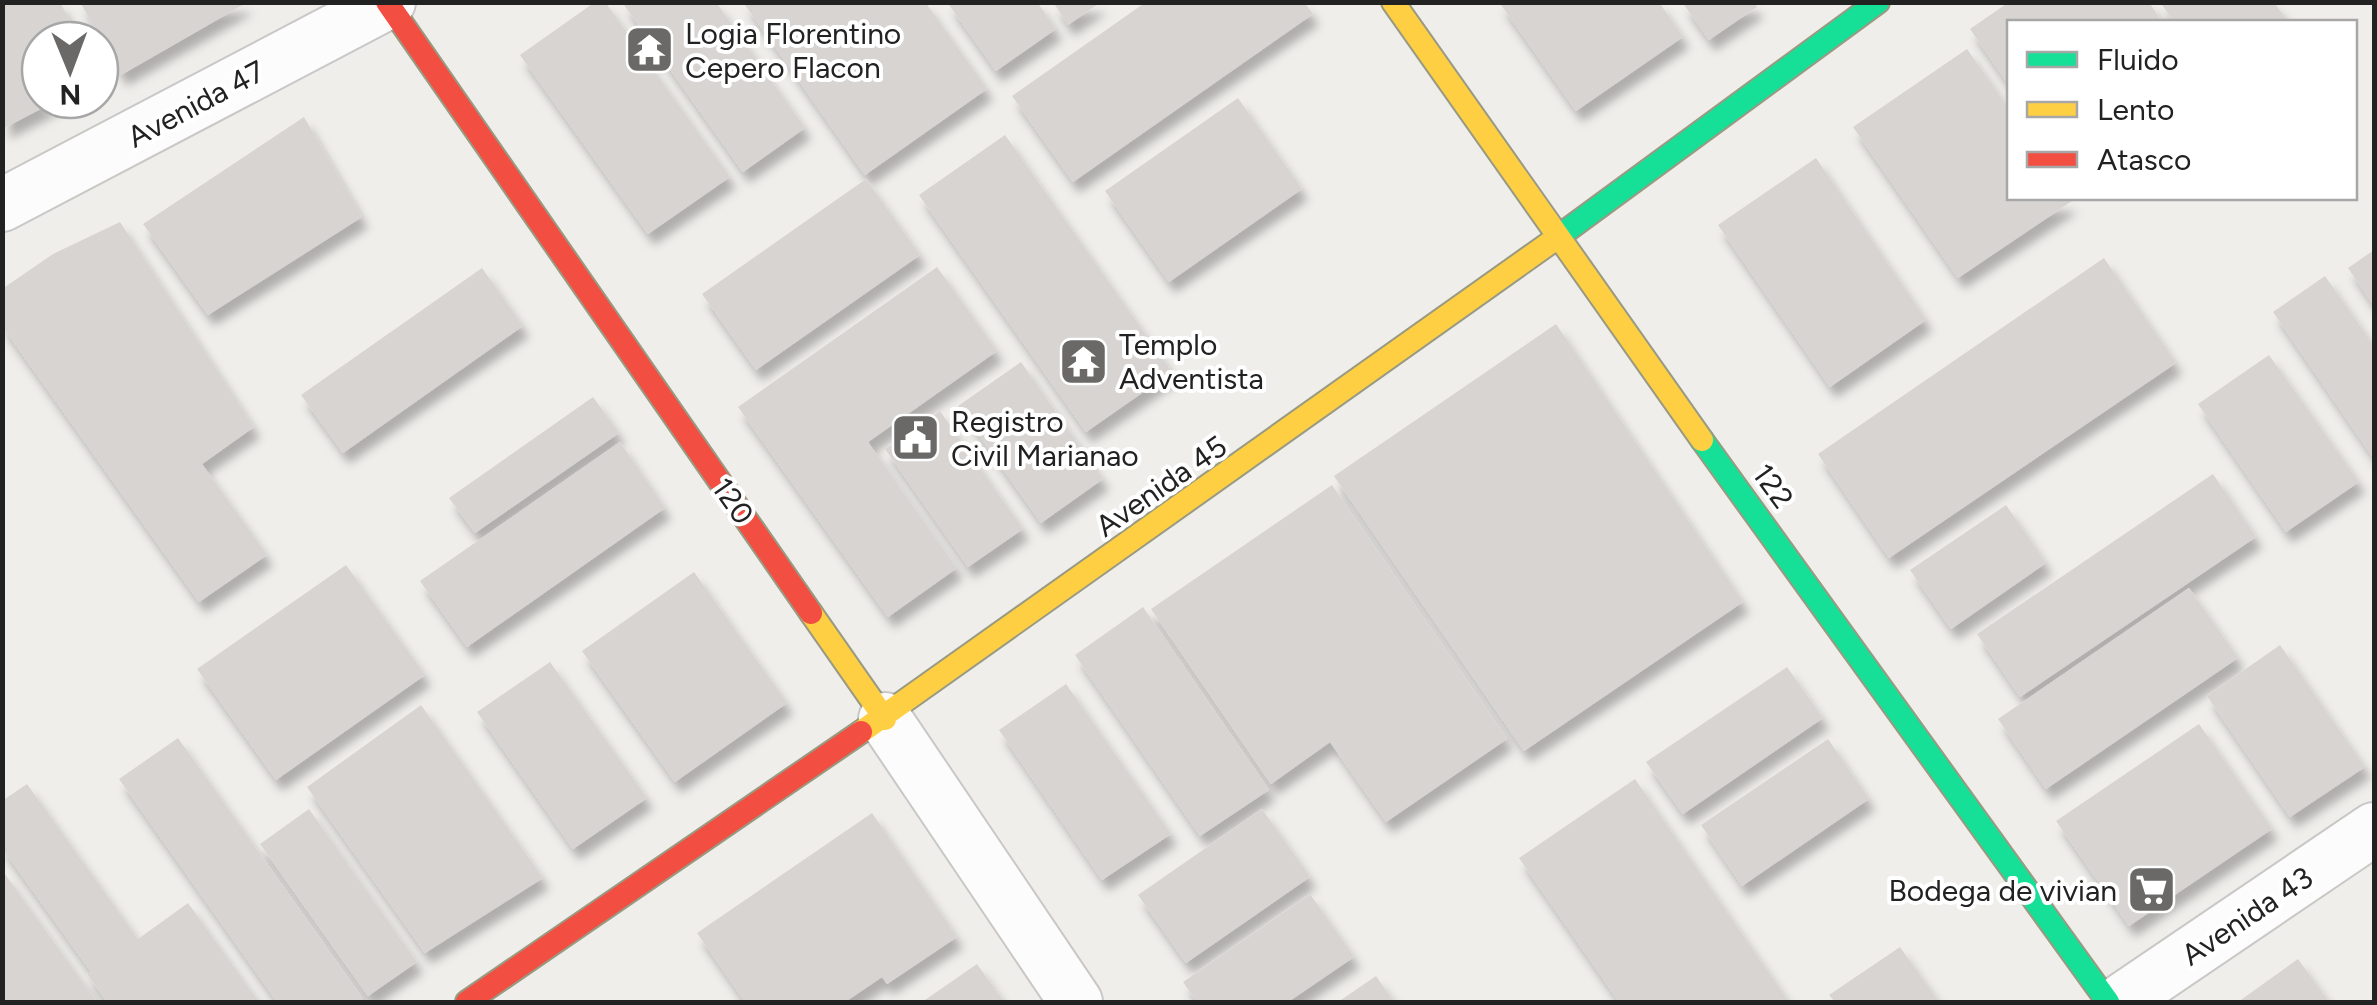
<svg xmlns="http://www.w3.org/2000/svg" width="2377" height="1005" font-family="Figtree,sans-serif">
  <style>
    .building { fill: #d7d4d2; filter: url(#shadow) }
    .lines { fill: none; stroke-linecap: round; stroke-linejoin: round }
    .street-casing { stroke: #c9c8c7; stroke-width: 56 }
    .fast-casing { stroke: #999a82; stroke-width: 26 }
    .slow-casing { stroke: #999a82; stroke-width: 26 }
    .jam-casing { stroke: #999a82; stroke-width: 26 }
    .street { stroke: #fdfcfc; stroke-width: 52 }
    .fast { stroke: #16e098; stroke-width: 22 }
    .slow { stroke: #ffcf43; stroke-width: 22 }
    .jam { stroke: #f24e42; stroke-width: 22 }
    .labels { text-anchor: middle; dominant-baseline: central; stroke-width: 8; stroke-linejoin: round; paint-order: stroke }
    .poi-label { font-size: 30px; fill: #222; stroke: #fff; text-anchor: start }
    .street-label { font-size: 30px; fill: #222; stroke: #fff }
  </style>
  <defs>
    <filter id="shadow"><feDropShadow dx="6" dy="11" stdDeviation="5" flood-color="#0004"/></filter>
  </defs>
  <rect width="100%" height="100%" fill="#f0eeeb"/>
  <path class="building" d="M2 2H60L80 40H40V100H58L4 128Z
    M80 2H248L121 75Z
    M595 2H605L730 177 648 234 520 55Z
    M622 2H716L805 128 743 172Z
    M743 2H925L987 89 865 175Z
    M947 2H1037L1056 29 996 71Z
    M1053 2H1101L1068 25Z
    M1146 2H1304L1313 14 1073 182 1012 96Z
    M1499 2H1659L1683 37 1576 111Z
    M1682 2H1753L1757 7 1709 40Z
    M2009 2H2149L2162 22H2010V87L1970 29Z
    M2160 2H2274L2288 22H2174Z
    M1967 49 2010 110V198L2072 201 1958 278 1853 127Z
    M1238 98 1302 189 1169 282 1105 191Z
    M304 117 362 217 208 315 143 224Z
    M1005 135 1172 372 1086 432 919 195Z
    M1816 158 1926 320 1830 387 1718 225Z
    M866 179 920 255 756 370 702 294Z
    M120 222 254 427 202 464 267 555 199 602 2 326V289L53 254Z
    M2374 250V306L2348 268Z
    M2104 258 2176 363 1889 558 1818 454Z
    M937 267 997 351 868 442 957 568 888 617 738 407Z
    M482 268 523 326 343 453 301 395Z
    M2325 276 2374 346V459L2273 312Z
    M1556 324 1743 602 1524 751 1334 476Z
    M2269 355 2359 482 2286 532 2198 404Z
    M1021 362 1103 479 1041 523 958 406Z
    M593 397 619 433 475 533 449 498Z
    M940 411 1023 529 968 567 885 449Z
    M620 442 665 508 467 647 420 581Z
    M2213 474 2256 537 2020 697 1977 634Z
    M1332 485 1507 739 1386 822 1330 742 1271 784 1151 609Z
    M2006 505 2046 563 1951 629 1910 570Z
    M346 565 425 675 276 780 197 669Z
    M694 572 787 703 675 782 582 651Z
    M2189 588 2238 658 2046 789 1998 719Z
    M1143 607 1269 790 1200 836 1075 655Z
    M2280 645 2365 767 2290 817 2207 696Z
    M550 662 647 798 573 849 477 712Z
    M1787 667 1823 718 1683 814 1646 762Z
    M1066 684 1171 834 1102 880 999 730Z
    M421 705 543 878 425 953 307 787Z
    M2199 724 2272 829 2129 926 2056 821Z
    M178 738 363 999 359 1002H277L119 779Z
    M1828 739 1869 799 1742 886 1701 825Z
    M1635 779 1789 1002H1619L1519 858Z
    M27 784 138 939 188 903 259 1002H107L87 974 91 972 2 848V801Z
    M309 809 417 962 368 996 260 844Z
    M1262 809 1310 877 1186 963 1138 895Z
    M872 813 957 937 887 984 882 977 845 1002H745L697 933Z
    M2 870 97 1002H2Z
    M1310 894 1354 957 1288 1002H1197L1183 982Z
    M1900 947 1939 1002H1835L1829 995Z
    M2298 959 2329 1002H2238Z
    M977 964 1004 1002H922Z
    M1376 976 1394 1002H1338Z"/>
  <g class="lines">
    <defs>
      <path id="street" d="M2 205 389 2
        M885 719 1076 1002
        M2119 1002 2374 829"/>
      <path id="fast" d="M1551 242 1878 2
        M1702 440 2108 1002"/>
      <path id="slow" d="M1393 2 1702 440
        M811 613 885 719
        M861 732 1551 242"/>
      <path id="jam" d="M387 2 811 613
        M467 1002 861 732"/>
    </defs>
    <use href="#street" class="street-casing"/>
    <use href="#fast" class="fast-casing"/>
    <use href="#slow" class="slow-casing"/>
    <use href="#jam" class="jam-casing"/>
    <use href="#street" class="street"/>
    <use href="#fast" class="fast"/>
    <use href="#slow" class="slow"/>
    <use href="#jam" class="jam"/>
  </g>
  <defs>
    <symbol id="temple-square" viewBox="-11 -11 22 22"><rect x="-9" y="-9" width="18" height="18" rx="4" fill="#6a6968" stroke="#fff"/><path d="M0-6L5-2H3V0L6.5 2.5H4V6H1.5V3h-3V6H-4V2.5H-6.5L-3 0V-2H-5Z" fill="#fff"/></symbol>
    <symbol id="civic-square" viewBox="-11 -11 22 22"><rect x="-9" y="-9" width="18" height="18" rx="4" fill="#6a6968" stroke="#fff"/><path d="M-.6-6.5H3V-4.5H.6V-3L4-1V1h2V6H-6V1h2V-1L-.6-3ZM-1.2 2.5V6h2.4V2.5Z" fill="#fff"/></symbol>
    <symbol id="supermarket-square" viewBox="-11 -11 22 22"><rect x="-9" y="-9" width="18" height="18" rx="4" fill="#6a6968" stroke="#fff"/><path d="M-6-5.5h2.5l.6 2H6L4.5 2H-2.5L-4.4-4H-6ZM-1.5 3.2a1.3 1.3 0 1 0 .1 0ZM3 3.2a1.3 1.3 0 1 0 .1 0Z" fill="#fff"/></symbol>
  </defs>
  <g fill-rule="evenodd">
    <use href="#temple-square" x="622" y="22" width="55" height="55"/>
    <use href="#temple-square" x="1056" y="334" width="55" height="55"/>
    <use href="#civic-square" x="888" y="410" width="55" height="55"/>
    <use href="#supermarket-square" x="2124" y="862" width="55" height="55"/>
  </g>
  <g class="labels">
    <g class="poi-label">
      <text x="685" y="33">Logia Florentino<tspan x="685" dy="34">Cepero Flacon</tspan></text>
      <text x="1119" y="344">Templo<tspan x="1119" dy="34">Adventista</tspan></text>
      <text x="951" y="421">Registro<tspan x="951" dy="34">Civil Marianao</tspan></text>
      <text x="2117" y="890" text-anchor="end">Bodega de vivian</text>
    </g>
    <g class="street-label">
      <text transform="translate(196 104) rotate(-28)">Avenida 47</text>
      <text transform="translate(1161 486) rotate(-35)">Avenida 45</text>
      <text transform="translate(1773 486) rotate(54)">122</text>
      <text transform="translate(733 501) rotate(55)">120</text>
      <text transform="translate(2247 916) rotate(-34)">Avenida 43</text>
    </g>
  </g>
  <rect width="2377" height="1005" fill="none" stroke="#222222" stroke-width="10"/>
  <rect x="2007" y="20" width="350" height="180" fill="#ffffff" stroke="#a7a7a7" stroke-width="2.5"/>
  <rect x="2027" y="52" width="50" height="15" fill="#16e098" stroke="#a7a7a7" stroke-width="2.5"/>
  <text x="2097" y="70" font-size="30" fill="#222222">Fluido</text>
  <rect x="2027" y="102" width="50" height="15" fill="#ffcf43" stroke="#a7a7a7" stroke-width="2.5"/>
  <text x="2097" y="120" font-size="30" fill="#222222">Lento</text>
  <rect x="2027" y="152" width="50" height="15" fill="#f24e42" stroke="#a7a7a7" stroke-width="2.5"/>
  <text x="2097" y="170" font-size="30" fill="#222222">Atasco</text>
  <g transform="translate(70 70) rotate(179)"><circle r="48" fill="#ffffff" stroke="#a7a7a7" stroke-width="2.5"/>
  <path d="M0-8L18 38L0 25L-18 38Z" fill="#6a6968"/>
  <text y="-15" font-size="28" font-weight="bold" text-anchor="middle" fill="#222222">N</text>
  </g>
</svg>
